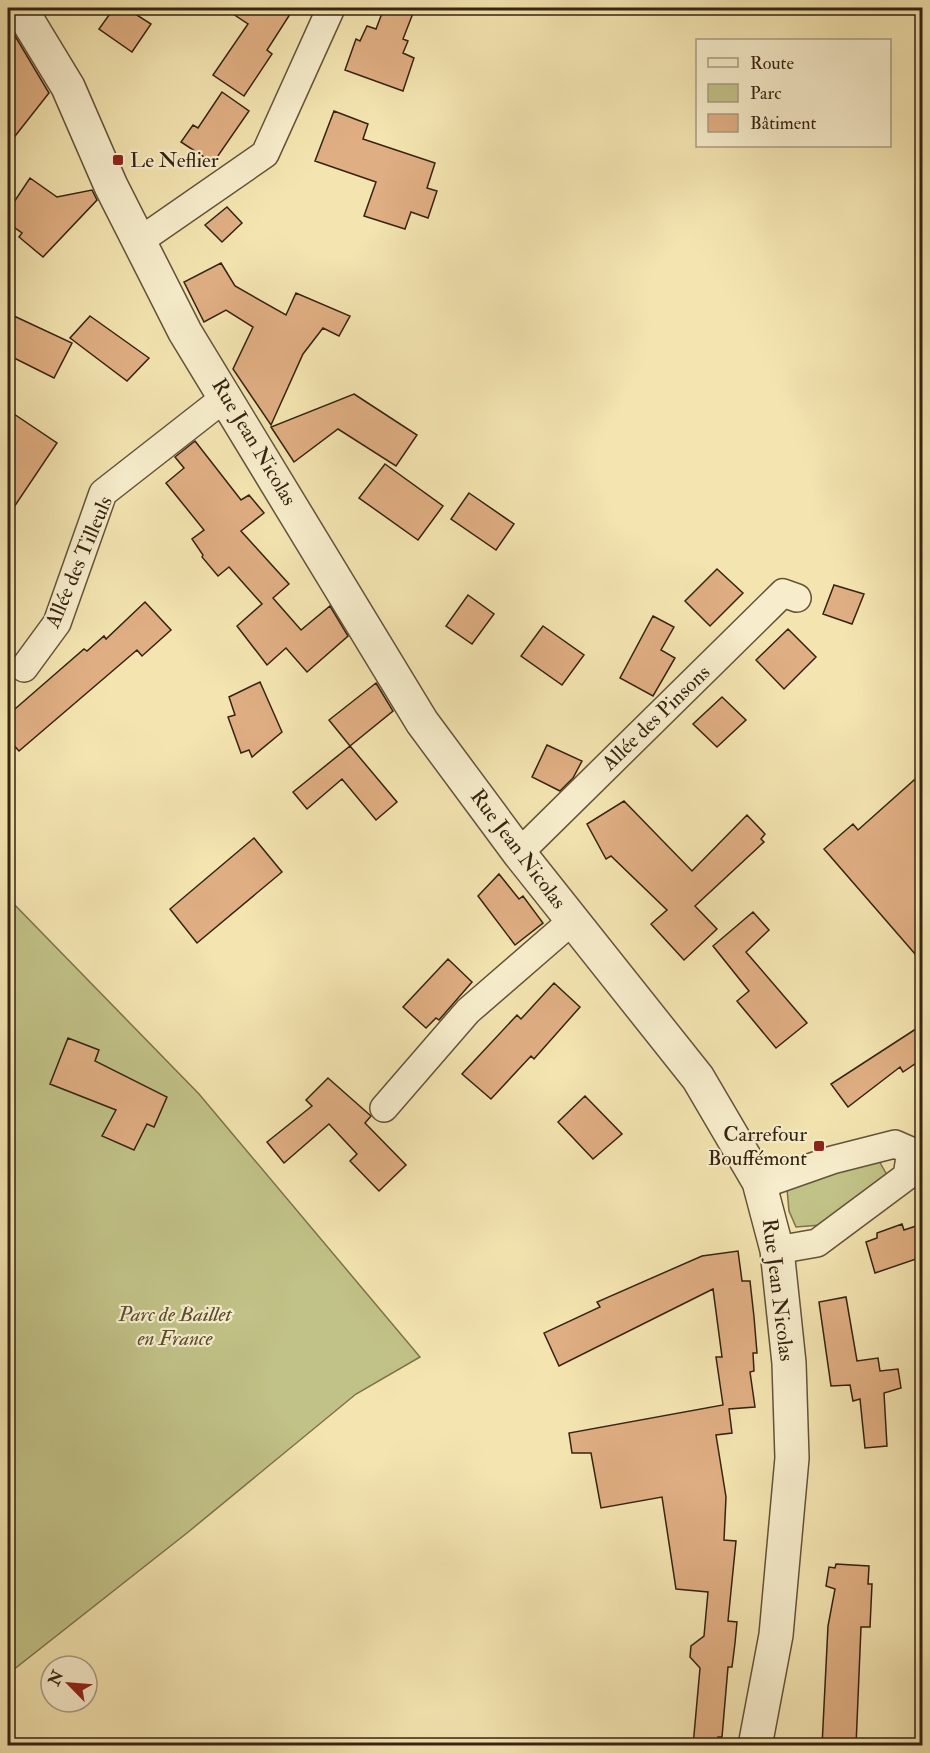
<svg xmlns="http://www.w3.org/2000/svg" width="930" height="1753" font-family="'IM FELL Double Pica',serif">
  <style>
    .green { fill: #c1c287; stroke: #7b724c; stroke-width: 1.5 }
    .building { fill: #dfae82; stroke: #352311; stroke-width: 1.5 }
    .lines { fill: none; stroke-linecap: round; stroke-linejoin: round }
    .minor-casing { stroke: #645339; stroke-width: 30 }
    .tertiary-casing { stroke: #645339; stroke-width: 36 }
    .minor { stroke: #f7edcc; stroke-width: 27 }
    .tertiary { stroke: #f7edcc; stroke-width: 33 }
    .poi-dot { fill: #8f2418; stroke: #f7edcc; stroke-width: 2 }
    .labels { text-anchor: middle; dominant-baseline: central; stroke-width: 4.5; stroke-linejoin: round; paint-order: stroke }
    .poi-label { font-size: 21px; fill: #352311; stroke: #f7edcc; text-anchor: start }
    .street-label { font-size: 21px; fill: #352311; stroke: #f7edcc }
    .park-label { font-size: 21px; font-style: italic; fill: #584b2e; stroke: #f7edcc }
  </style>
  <rect width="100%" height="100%" fill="#f3e4b0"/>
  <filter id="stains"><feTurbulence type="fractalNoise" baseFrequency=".00333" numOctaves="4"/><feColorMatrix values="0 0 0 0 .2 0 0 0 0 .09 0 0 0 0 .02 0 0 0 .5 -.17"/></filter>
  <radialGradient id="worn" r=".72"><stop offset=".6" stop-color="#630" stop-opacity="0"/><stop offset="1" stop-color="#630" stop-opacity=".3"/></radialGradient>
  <path class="green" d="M8 898 199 1094 420 1357 356 1394 187 1533 8 1674Z
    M878 1159 887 1175 821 1225 796 1227 789 1211 787 1189 810 1178Z"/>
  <path class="building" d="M114 8H126L151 24 132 52 99 29Z
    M224 8H294L267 50 272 54 244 96 213 75 248 24Z
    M384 8H415L403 39 408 41 403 53 414 58 403 91 345 70 356 39 360 41 367 26 376 29Z
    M8 24 49 93 8 145Z
    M222 92 249 111 213 163 181 142 193 125 198 128Z
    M334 111 368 124 363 139 435 163 427 188 437 191 428 218 411 212 405 229 364 216 376 182 315 161Z
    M30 178 57 197 92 190 97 200 43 257 19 237 22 233 8 223V211Z
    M227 207 242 223 222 242 205 225Z
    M221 263 235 286 286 315 296 293 350 316 339 336 323 328 303 354 271 425 233 369 253 327 226 310 204 322 184 282Z
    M14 316 72 343 54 378 8 355V329Z
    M90 316 149 358 127 381 70 338Z
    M354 394 417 435 396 466 338 429 294 462 271 427Z
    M8 410 57 443 8 516Z
    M195 441 241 500 249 495 264 513 241 531 289 584 273 598 301 630 330 606 348 636 307 672 286 648 267 665 237 626 262 604 229 567 218 576 202 557 203 555 192 539 204 530 166 483 184 468 175 457Z
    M385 464 443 506 418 540 359 498Z
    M469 493 514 524 496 550 451 519Z
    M717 569 743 593 710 626 685 601Z
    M834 585 864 594 852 624 823 614Z
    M468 595 494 614 472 644 446 626Z
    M145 602 171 630 142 656 137 650 19 751 8 739V715L84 649 87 651 104 636 106 639Z
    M653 616 674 627 661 650 675 658 653 696 620 678Z
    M543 626 584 655 562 685 521 656Z
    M788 629 816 657 784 689 756 660Z
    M260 682 282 732 252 757 249 750 241 753 228 717 235 715 229 697Z
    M376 683 393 711 350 746 329 720Z
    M722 697 746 720 717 747 693 724Z
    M547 745 582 761 573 778 560 791 532 777Z
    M350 746 397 802 376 820 342 779 307 809 293 792Z
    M922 773V962L824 849 853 824 858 830Z
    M624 801 692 871 747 815 765 834 761 839 764 842 695 906 717 929 684 960 651 924 667 910 611 856 606 859 587 824Z
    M254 838 282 872 197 943 170 909Z
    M499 874 519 899 523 896 543 923 515 945 478 896Z
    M753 912 769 930 746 952 807 1023 776 1048 737 1001 749 991 713 946Z
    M448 959 472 982 439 1020 436 1018 426 1028 403 1007Z
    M554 983 580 1007 534 1059 531 1056 491 1099 462 1074 517 1015 521 1019Z
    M922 1025V1059L903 1072 900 1067 848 1107 831 1084Z
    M68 1038 99 1050 95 1061 167 1097 154 1127 147 1124 134 1150 102 1136 116 1110 50 1084Z
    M328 1078 371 1116 365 1123 406 1165 379 1191 350 1161 357 1154 329 1124 284 1163 267 1142 312 1106 306 1100Z
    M585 1096 622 1134 593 1159 558 1122Z
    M902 1224 904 1230 922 1224V1257L875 1273 866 1242 877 1238V1233Z
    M738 1251 742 1281H750L754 1317 757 1353H753L754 1371 750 1372 755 1407 729 1409 732 1433 716 1435 726 1497 724 1540 736 1541 728 1621 737 1622 735 1643 732 1667H728L722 1737H718L717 1746H693L700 1668 690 1657 691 1646 704 1636 708 1592 676 1589 662 1497 601 1508 591 1453H572L569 1433 723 1405 716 1357H722L713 1289 559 1366 544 1333 600 1307 597 1302 702 1256Z
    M846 1297 857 1361 878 1358 880 1371 898 1369 901 1388 884 1393 887 1446 865 1448 860 1399 853 1401 850 1385 831 1386 819 1302Z
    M836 1564 869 1566 868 1584H872L870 1627H861L856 1746H822L828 1626 835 1589 826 1586 829 1567 835 1568Z"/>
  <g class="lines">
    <defs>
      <path id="minor" d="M138 242 265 154 331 8
        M24 668 57 623 103 493 227 396
        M519 853 783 593 797 598
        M384 1108 468 1011 573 920
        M759 1182 775 1180 832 1160 895 1144 911 1151
        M777 1250 817 1243 907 1176 911 1151"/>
      <path id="tertiary" d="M20 8 68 87 111 186 185 332 422 722 519 853 698 1078 759 1182 777 1250 789 1363 792 1458 776 1635 755 1746"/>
    </defs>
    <use href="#minor" class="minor-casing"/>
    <use href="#tertiary" class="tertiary-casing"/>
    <use href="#minor" class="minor"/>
    <use href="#tertiary" class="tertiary"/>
  </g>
  <g class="poi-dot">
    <rect x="112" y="154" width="12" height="12" rx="3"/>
    <rect x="813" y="1140" width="12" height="12" rx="3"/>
  </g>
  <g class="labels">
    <g class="poi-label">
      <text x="130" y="160">Le Neflier</text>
      <text x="807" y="1134" text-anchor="end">Carrefour<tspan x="807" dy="24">Bouffémont</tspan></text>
    </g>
    <g class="street-label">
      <text transform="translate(254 442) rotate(59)">Rue Jean Nicolas</text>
      <text transform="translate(79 562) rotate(-67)">Allée des Tilleuls</text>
      <text transform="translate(656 718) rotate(-44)">Allée des Pinsons</text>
      <text transform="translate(518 849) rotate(53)">Rue Jean Nicolas</text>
      <text transform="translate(778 1290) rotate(83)">Rue Jean Nicolas</text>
    </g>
    <g class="park-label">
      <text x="175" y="1314">Parc de Baillet<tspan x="175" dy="24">en France</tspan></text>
    </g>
  </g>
  <rect width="930" height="1753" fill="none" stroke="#f3e4b0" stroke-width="30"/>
  <rect x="9" y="9" width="912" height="1735" fill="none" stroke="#352311" stroke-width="3"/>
  <rect x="15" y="15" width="900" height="1723" fill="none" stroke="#352311" stroke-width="1.5"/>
  <rect x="696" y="39" width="195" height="108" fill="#f7edcc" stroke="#a99c81" stroke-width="1.5"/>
  <rect x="708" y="58" width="30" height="9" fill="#f7edcc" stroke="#a99c81" stroke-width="1.5"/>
  <text x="750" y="69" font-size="18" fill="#352311">Route</text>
  <rect x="708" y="84" width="30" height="18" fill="#c1c287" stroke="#a99c81" stroke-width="1.5"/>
  <text x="750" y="99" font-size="18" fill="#352311">Parc</text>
  <rect x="708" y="114" width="30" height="18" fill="#dfae82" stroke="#a99c81" stroke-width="1.5"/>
  <text x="750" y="129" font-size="18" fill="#352311">Bâtiment</text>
  <g transform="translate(69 1684) rotate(295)"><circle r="28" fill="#f7edcc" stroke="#a99c81" stroke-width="1.5"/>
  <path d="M0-4.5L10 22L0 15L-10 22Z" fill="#8f2418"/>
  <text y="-9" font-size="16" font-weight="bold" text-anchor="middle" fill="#352311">N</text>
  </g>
  <rect width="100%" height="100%" filter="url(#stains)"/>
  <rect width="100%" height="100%" fill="url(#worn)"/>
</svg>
